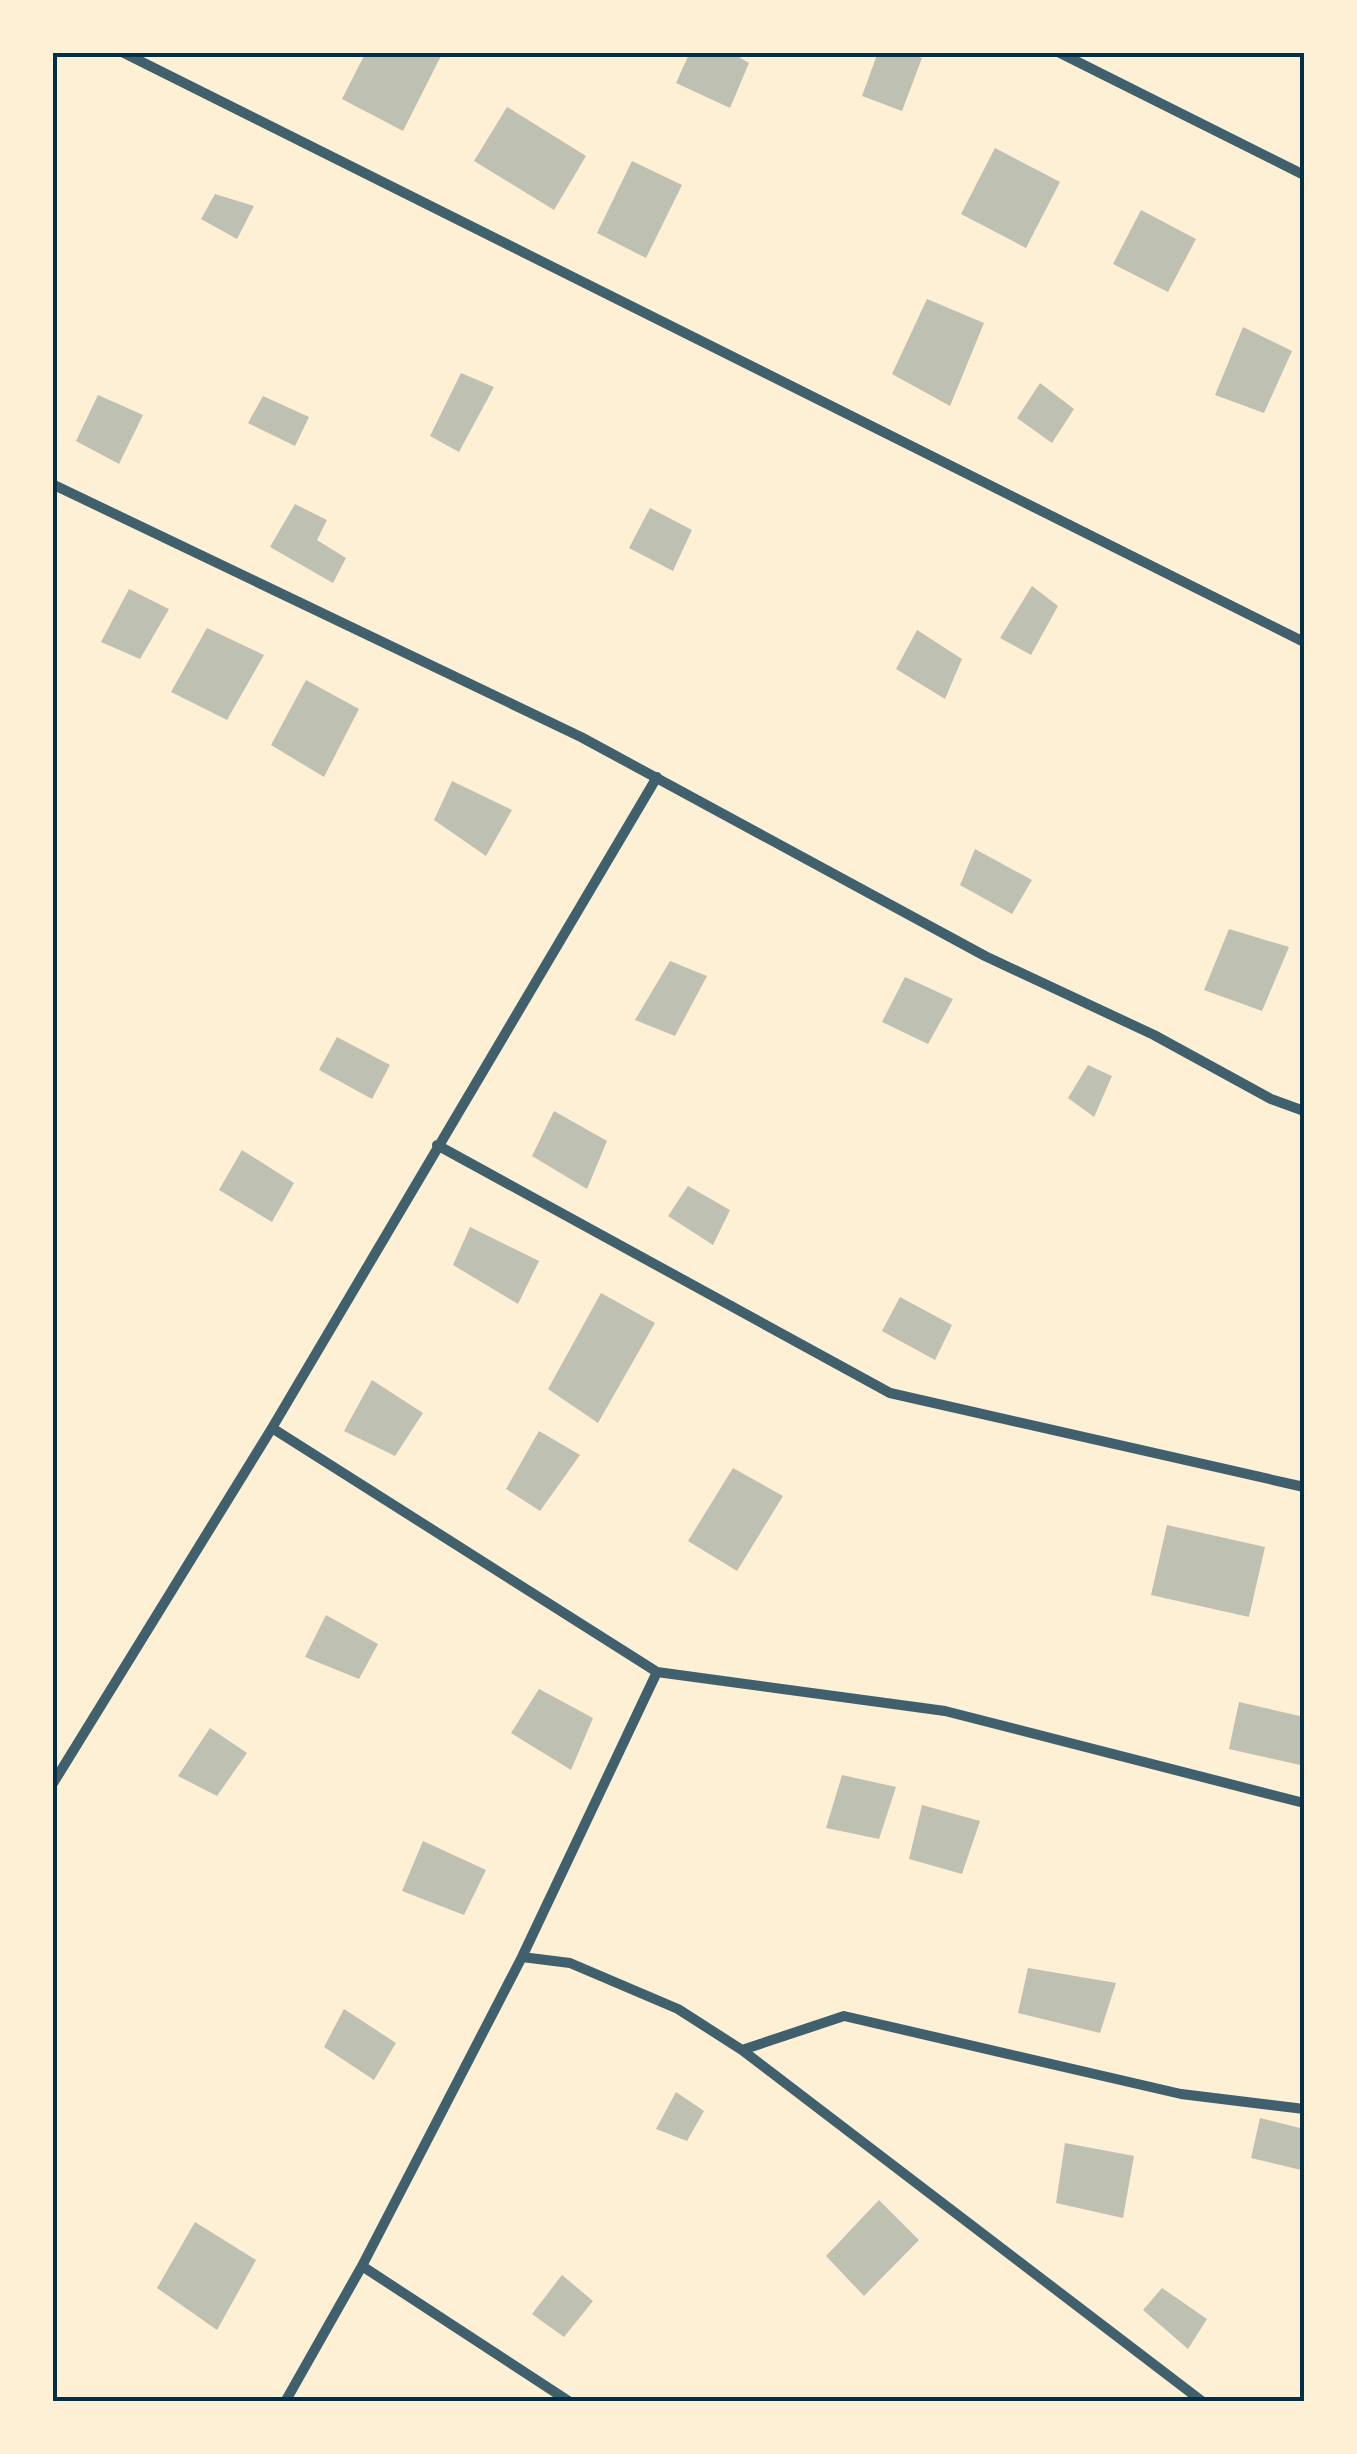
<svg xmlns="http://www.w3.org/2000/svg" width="1357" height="2454" font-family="Manrope,sans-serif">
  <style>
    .building { fill: #bec0b2 }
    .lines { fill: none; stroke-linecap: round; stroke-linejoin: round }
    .minor { stroke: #3f606c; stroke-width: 10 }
    .neatline { fill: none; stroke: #003049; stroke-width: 4 }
  </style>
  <rect width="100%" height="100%" fill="#fdf0d5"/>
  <path class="building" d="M366 52H443L403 131 342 99Z
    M690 52H731L749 63 730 108 676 83Z
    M878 52H906L922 58 902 111 862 96Z
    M507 107 586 156 554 210 474 161Z
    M995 148 1060 182 1026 248 961 214Z
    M632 161 682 185 646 258 597 233Z
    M215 194 254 206 237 239 201 219Z
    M1141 210 1196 239 1168 292 1113 264Z
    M927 299 984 323 950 406 892 374Z
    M1243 327 1292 351 1264 413 1215 395Z
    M461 373 494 387 459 452 430 436Z
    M1040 383 1074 409 1052 443 1017 418Z
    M98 395 143 415 119 464 76 441Z
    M263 396 309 417 295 446 248 423Z
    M295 504 327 520 317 540 346 558 333 583 270 547Z
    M650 508 692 530 673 571 629 548Z
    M1032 586 1058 606 1031 655 1000 638Z
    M129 589 169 609 140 659 101 642Z
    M207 628 264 655 227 720 171 692Z
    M917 630 962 659 945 699 896 669Z
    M306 680 359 709 324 777 271 745Z
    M452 781 512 810 486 856 434 820Z
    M975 849 1032 880 1012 914 960 885Z
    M1229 929 1289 947 1262 1011 1204 990Z
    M670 961 707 976 675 1036 635 1020Z
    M905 977 953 999 928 1044 882 1022Z
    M337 1037 390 1065 372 1099 319 1070Z
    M1088 1065 1112 1076 1094 1117 1068 1098Z
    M554 1111 607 1141 587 1189 532 1156Z
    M242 1150 294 1183 272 1222 219 1190Z
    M688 1186 730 1210 713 1245 668 1216Z
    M470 1227 539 1261 518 1304 453 1265Z
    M601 1293 655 1323 598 1423 548 1389Z
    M900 1297 952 1325 935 1360 882 1331Z
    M372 1380 423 1413 395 1456 344 1431Z
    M539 1431 580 1455 540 1511 506 1489Z
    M733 1468 783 1496 737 1571 688 1541Z
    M1167 1525 1265 1547 1249 1617 1151 1595Z
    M326 1615 378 1644 359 1679 305 1657Z
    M539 1689 593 1718 571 1770 511 1733Z
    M1239 1702 1304 1717V1746L1300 1765 1229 1749Z
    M210 1728 247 1753 217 1796 178 1776Z
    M842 1775 896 1787 879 1839 826 1828Z
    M922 1805 980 1821 962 1874 909 1859Z
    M423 1841 486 1870 464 1915 402 1891Z
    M1028 1968 1116 1983 1100 2033 1018 2013Z
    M344 2009 396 2043 374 2080 324 2047Z
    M676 2092 704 2111 687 2141 656 2129Z
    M1260 2118 1304 2129 1301 2170 1251 2158Z
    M1065 2143 1134 2156 1123 2218 1056 2203Z
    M879 2200 919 2240 864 2296 826 2256Z
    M195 2222 256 2260 217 2330 157 2288Z
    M562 2275 593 2301 564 2337 532 2314Z
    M1162 2288 1207 2319 1188 2349 1143 2310Z"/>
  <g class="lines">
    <path class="minor" d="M122 52 1304 642
      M1058 52 1304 175
      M52 484 581 737 985 956 1154 1035 1271 1099 1304 1111
      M437 1145 890 1393 1304 1487
      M272 1428 657 1672 945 1711 1304 1803
      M52 1785 272 1428 657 777
      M522 1957 570 1963 678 2009 742 2050 1203 2402
      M742 2050 844 2016 1181 2094 1304 2109
      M362 2266 570 2402
      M285 2402 362 2266 522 1957 657 1672"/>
  </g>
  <rect width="1357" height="2454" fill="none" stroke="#fdf0d5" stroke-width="110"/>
  <rect x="55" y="55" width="1247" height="2344" class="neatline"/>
</svg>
